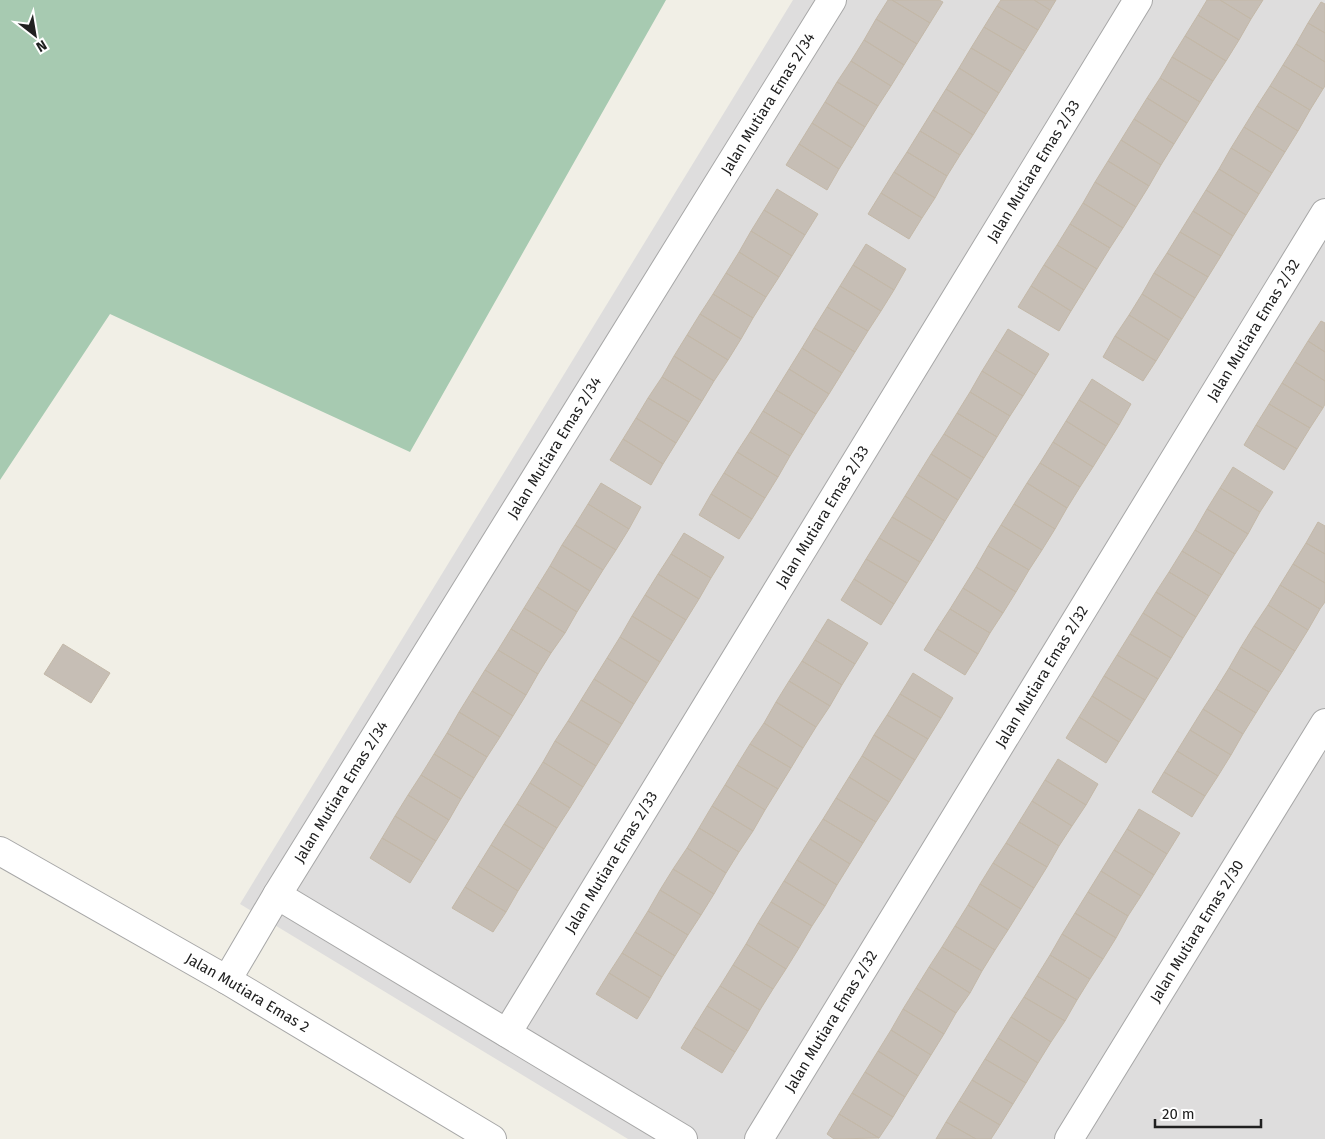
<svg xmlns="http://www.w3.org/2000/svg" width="1325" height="1139" font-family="'Fira Sans',sans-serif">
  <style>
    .residential { fill: #dedddd }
    .cemetery { fill: #a7cab1 }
    .building { fill: #c6beb5; stroke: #c3b8a8 }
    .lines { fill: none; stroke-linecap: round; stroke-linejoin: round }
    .minor-casing { stroke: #a7a7a7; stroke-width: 30 }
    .tertiary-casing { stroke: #a7a7a7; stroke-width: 30 }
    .minor { stroke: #fff; stroke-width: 28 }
    .tertiary { stroke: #fff; stroke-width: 28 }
    .labels { text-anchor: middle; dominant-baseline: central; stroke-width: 4; stroke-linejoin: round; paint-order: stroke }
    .street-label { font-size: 15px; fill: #202020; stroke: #fff }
  </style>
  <rect width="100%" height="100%" fill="#f1efe6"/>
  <path class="residential" d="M793 0H1325V1139H628L240 904Z"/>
  <path class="cemetery" d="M0 0H666L410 452 110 314 0 480Z"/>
  <path class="building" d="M888 0H892L930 23 917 44 876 19Z
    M892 0H939L943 2 930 23Z
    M1001 0H1034L1050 10 1038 30 997 6Z
    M1034 0H1056L1050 10Z
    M1207 0H1220L1251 19 1239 40 1198 15Z
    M1220 0H1263L1251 19Z
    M1321 2 1325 4V33L1308 23Z
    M997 6 1038 30 1025 51 984 27Z
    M1198 15 1239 40 1226 61 1185 36Z
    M876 19 917 44 904 65 864 40Z
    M1308 23 1325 33V62L1296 44Z
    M984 27 1025 51 1012 72 971 48Z
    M1185 36 1226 61 1213 81 1172 57Z
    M864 40 904 65 891 86 851 61Z
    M1296 44 1325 62V86L1323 89 1283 65Z
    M971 48 1012 72 999 93 959 68Z
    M1172 57 1213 81 1200 102 1160 78Z
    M851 61 891 86 878 106 837 82Z
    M1283 65 1323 89 1310 110 1270 86Z
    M959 68 999 93 986 114 946 89Z
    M1160 78 1200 102 1187 123 1147 98Z
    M837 82 878 106 865 127 825 102Z
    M1270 86 1310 110 1298 131 1257 106Z
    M946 89 986 114 973 135 933 110Z
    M1147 98 1187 123 1174 144 1134 119Z
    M825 102 865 127 852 148 812 123Z
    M1257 106 1298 131 1285 152 1244 127Z
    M933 110 973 135 960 155 920 131Z
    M1134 119 1174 144 1161 165 1121 140Z
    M812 123 852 148 839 169 799 144Z
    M1244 127 1285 152 1272 173 1231 148Z
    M920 131 960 155 947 176 907 152Z
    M1121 140 1161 165 1149 186 1108 161Z
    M799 144 839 169 827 190 786 165Z
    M1231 148 1272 173 1259 194 1219 169Z
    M907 152 947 176 935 198 894 172Z
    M1108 161 1149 186 1136 207 1095 182Z
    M1219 169 1259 194 1246 215 1206 190Z
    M894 172 935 198 922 218 881 193Z
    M1095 182 1136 207 1123 228 1083 203Z
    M777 189 818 214 805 235 764 210Z
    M1206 190 1246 215 1233 236 1193 211Z
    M881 193 922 218 909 239 868 214Z
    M1083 203 1123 228 1110 248 1070 224Z
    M764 210 805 235 792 256 751 231Z
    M1193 211 1233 236 1221 256 1180 232Z
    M1070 224 1110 248 1097 269 1057 245Z
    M751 231 792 256 779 277 739 252Z
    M1180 232 1221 256 1208 277 1167 253Z
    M866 244 906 269 894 290 853 265Z
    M1057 245 1097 269 1084 290 1044 265Z
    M739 252 779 277 766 297 726 273Z
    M1167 253 1208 277 1195 298 1154 273Z
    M853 265 894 290 881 311 840 286Z
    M1044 265 1084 290 1071 311 1031 286Z
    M726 273 766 297 753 318 713 294Z
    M1154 273 1195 298 1182 319 1142 294Z
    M840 286 881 311 868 331 827 307Z
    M1031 286 1071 311 1059 331 1018 307Z
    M713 294 753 318 741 339 700 314Z
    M1142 294 1182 319 1169 340 1129 315Z
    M827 307 868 331 855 352 814 328Z
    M700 314 741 339 728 360 687 335Z
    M1129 315 1169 340 1156 361 1115 336Z
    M1321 321 1325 323V352L1308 341Z
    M814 328 855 352 842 373 802 348Z
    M1008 329 1049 354 1036 375 995 350Z
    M687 335 728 360 714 381 674 356Z
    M1115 336 1156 361 1143 381 1103 357Z
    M1308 341 1325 352V381L1295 362Z
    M802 348 842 373 829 394 789 369Z
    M995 350 1036 375 1023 396 982 371Z
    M674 356 714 381 702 401 662 377Z
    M1295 362 1325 381V404L1323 408 1282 383Z
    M789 369 829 394 816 414 776 390Z
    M982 371 1023 396 1010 416 970 392Z
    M662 377 702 401 689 422 648 398Z
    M1092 379 1131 404 1119 425 1079 400Z
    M1282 383 1323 408 1310 428 1269 404Z
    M776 390 816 414 803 435 763 411Z
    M970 392 1010 416 997 437 957 413Z
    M648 398 689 422 676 443 636 418Z
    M1079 400 1119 425 1106 446 1066 421Z
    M1269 404 1310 428 1297 449 1256 425Z
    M763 411 803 435 790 456 750 432Z
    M957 413 997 437 984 458 944 434Z
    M636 418 676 443 663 464 623 439Z
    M1066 421 1106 446 1093 467 1053 442Z
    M1256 425 1297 449 1284 470 1244 445Z
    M750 432 790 456 778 477 737 452Z
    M944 434 984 458 971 479 931 454Z
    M623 439 663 464 651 485 610 460Z
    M1053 442 1093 467 1080 487 1040 463Z
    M737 452 778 477 765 498 724 473Z
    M931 454 971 479 958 500 918 475Z
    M1040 463 1080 487 1067 508 1027 483Z
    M1233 467 1273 492 1260 512 1220 488Z
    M724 473 765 498 752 519 711 494Z
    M918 475 958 500 945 521 905 496Z
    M601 483 641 507 629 529 588 504Z
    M1027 483 1067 508 1055 529 1014 504Z
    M1220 488 1260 512 1248 534 1207 509Z
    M711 494 752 519 739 539 699 515Z
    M905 496 945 521 933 541 892 517Z
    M588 504 629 529 616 550 575 525Z
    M1014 504 1055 529 1042 550 1001 525Z
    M1207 509 1248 534 1235 554 1195 530Z
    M892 517 933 541 920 562 879 538Z
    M1318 522 1325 526V554L1306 543Z
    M575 525 616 550 603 570 562 545Z
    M1001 525 1042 550 1029 570 988 546Z
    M1195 530 1235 554 1222 575 1182 551Z
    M684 533 724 557 711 578 671 554Z
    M879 538 920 562 907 583 866 559Z
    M1306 543 1325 554V583L1293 564Z
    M562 545 603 570 590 591 550 566Z
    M988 546 1029 570 1016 592 976 567Z
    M1182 551 1222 575 1209 596 1169 572Z
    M671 554 711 578 699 599 658 574Z
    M866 559 907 583 894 604 854 579Z
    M1293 564 1325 583V602L1320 609 1280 585Z
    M550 566 590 591 577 612 537 587Z
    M976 567 1016 592 1003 613 963 588Z
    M1169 572 1209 596 1196 617 1156 592Z
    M658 574 699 599 686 620 645 595Z
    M854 579 894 604 881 625 841 600Z
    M1280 585 1320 609 1308 630 1268 605Z
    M537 587 577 612 565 633 524 608Z
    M963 588 1003 613 990 633 950 609Z
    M1156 592 1196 617 1183 638 1143 613Z
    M645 595 686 620 673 641 632 616Z
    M1268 605 1308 630 1295 651 1254 626Z
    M524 608 565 633 551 653 511 629Z
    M950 609 990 633 978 654 937 629Z
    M1143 613 1183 638 1171 658 1130 634Z
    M632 616 673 641 660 662 620 637Z
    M828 619 868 643 855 664 815 640Z
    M1254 626 1295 651 1282 672 1241 647Z
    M511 629 551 653 538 674 498 650Z
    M937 629 978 654 965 675 924 650Z
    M1130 634 1171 658 1158 679 1117 655Z
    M620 637 660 662 647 683 607 658Z
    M815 640 855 664 842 685 802 661Z
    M63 644 110 673 91 703 44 674Z
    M1241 647 1282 672 1269 692 1229 668Z
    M498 650 538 674 526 695 485 670Z
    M1117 655 1158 679 1145 700 1104 676Z
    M607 658 647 683 634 704 594 679Z
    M802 661 842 685 830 706 789 681Z
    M1229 668 1269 692 1256 713 1216 689Z
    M485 670 526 695 513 716 472 691Z
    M913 673 953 698 941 718 900 694Z
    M1104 676 1145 700 1132 721 1092 696Z
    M594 679 634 704 622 724 581 700Z
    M789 681 830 706 816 727 776 702Z
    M1216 689 1256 713 1243 734 1203 709Z
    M472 691 513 716 500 737 459 712Z
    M900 694 941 718 928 739 887 715Z
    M1092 696 1132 721 1119 742 1079 717Z
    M581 700 622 724 609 745 568 721Z
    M776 702 816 727 803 748 764 723Z
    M1203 709 1243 734 1231 755 1190 730Z
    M459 712 500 737 487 757 447 733Z
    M887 715 928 739 915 760 874 735Z
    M1079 717 1119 742 1106 763 1066 738Z
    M568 721 609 745 596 766 555 741Z
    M764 723 803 748 791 768 750 744Z
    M1190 730 1231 755 1218 776 1177 751Z
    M447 733 487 757 474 778 434 754Z
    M874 735 915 760 902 781 862 756Z
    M555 741 596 766 583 787 543 762Z
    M750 744 791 768 778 789 737 765Z
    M1177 751 1218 776 1205 796 1164 772Z
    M434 754 474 778 461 799 421 775Z
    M862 756 902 781 889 802 849 777Z
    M1058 759 1098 784 1086 805 1045 780Z
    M543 762 583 787 570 808 530 783Z
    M737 765 778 789 765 810 725 785Z
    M1164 772 1205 796 1192 817 1152 792Z
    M421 775 461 799 449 820 408 795Z
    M849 777 889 802 876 822 836 798Z
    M1045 780 1086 805 1072 826 1032 801Z
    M530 783 570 808 557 828 517 804Z
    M725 785 765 810 753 831 712 806Z
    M408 795 449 820 436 841 395 816Z
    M836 798 876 822 863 843 823 819Z
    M1032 801 1072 826 1059 846 1019 822Z
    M517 804 557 828 544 849 504 824Z
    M712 806 753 831 739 852 699 828Z
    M1139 809 1180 833 1167 854 1127 829Z
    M395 816 436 841 423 862 382 838Z
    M823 819 863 843 850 864 810 839Z
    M1019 822 1059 846 1047 867 1006 843Z
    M504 824 544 849 531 870 491 845Z
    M699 828 739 852 726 873 687 848Z
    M1127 829 1167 854 1154 875 1114 850Z
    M382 838 423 862 410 883 370 858Z
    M810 839 850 864 837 885 797 860Z
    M1006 843 1047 867 1034 888 993 863Z
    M491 845 531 870 518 891 478 866Z
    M687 848 726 873 714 894 673 869Z
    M1114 850 1154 875 1141 896 1101 871Z
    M797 860 837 885 825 906 784 881Z
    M993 863 1034 888 1021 909 980 884Z
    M478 866 518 891 506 912 465 887Z
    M673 869 714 894 701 915 660 890Z
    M1101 871 1141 896 1128 916 1088 892Z
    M784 881 825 906 812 926 771 902Z
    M980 884 1021 909 1008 930 968 905Z
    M465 887 506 912 493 932 452 908Z
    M660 890 701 915 688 935 648 911Z
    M1088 892 1128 916 1116 938 1075 913Z
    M771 902 812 926 799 948 758 923Z
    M968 905 1008 930 995 950 955 926Z
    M648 911 688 935 675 956 635 932Z
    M1075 913 1116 938 1103 959 1062 934Z
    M758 923 799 948 786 969 746 944Z
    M955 926 995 950 982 971 942 947Z
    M635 932 675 956 662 977 622 953Z
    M1062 934 1103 959 1090 979 1050 955Z
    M746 944 786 969 773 989 733 965Z
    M942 947 982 971 970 993 929 967Z
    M622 953 662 977 650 998 609 973Z
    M1050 955 1090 979 1077 1000 1037 976Z
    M733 965 773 989 760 1010 720 986Z
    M929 967 970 993 956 1013 916 988Z
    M609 973 650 998 637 1019 596 994Z
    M1037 976 1077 1000 1065 1021 1024 997Z
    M720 986 760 1010 748 1031 707 1006Z
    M916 988 956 1013 944 1034 903 1009Z
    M1024 997 1065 1021 1051 1042 1011 1017Z
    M707 1006 748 1031 735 1052 694 1027Z
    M903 1009 944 1034 931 1055 891 1030Z
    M1011 1017 1051 1042 1038 1063 998 1038Z
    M694 1027 735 1052 722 1073 681 1048Z
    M891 1030 931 1055 918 1076 878 1051Z
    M998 1038 1038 1063 1026 1083 985 1059Z
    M878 1051 918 1076 905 1097 865 1072Z
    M985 1059 1026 1083 1013 1104 972 1080Z
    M865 1072 905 1097 893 1117 852 1093Z
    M972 1080 1013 1104 1000 1125 959 1101Z
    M852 1093 893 1117 879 1138 839 1114Z
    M959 1101 1000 1125 991 1139H976L946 1122Z
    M839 1114 879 1138 834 1139 827 1134Z
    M946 1122 976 1139H936Z"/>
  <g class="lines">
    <defs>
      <g id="minor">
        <path d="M277 895 683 1139"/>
        <path id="s1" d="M227 980 277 895 832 0"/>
        <path id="s2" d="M507 1033 1138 0"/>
        <path id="s3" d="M759 1139 1325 213"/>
        <path id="s4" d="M1069 1139 1325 723"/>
      </g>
      <g id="tertiary">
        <path id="s5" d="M0 851 227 980 492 1139"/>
      </g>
    </defs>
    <use href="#minor" class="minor-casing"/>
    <use href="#tertiary" class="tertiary-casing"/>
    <use href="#minor" class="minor"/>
    <use href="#tertiary" class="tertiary"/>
  </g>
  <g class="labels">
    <g class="street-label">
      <text stroke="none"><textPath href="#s1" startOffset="1030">Jalan Mutiara Emas 2/34</textPath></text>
      <text stroke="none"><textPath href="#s2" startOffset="1010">Jalan Mutiara Emas 2/33</textPath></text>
      <text stroke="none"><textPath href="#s3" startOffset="948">Jalan Mutiara Emas 2/32</textPath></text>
      <text stroke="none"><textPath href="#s1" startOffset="625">Jalan Mutiara Emas 2/34</textPath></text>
      <text stroke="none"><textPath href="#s2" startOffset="605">Jalan Mutiara Emas 2/33</textPath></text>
      <text stroke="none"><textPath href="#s3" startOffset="542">Jalan Mutiara Emas 2/32</textPath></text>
      <text stroke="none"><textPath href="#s1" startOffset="220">Jalan Mutiara Emas 2/34</textPath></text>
      <text stroke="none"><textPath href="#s2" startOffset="200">Jalan Mutiara Emas 2/33</textPath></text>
      <text stroke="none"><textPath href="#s4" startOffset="244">Jalan Mutiara Emas 2/30</textPath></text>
      <text stroke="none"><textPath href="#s5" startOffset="285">Jalan Mutiara Emas 2</textPath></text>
      <text stroke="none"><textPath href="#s3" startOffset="138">Jalan Mutiara Emas 2/32</textPath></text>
    </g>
  </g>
  <g transform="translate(35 35) rotate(149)" stroke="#ffffff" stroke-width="4" paint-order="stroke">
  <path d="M0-4L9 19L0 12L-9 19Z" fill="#202020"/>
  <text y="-8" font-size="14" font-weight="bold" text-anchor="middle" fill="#202020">N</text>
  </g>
  <path d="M1155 1119v8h106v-8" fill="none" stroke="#202020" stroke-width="2.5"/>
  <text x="1162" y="1119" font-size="15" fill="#202020" stroke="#ffffff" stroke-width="4" paint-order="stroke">20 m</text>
</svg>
